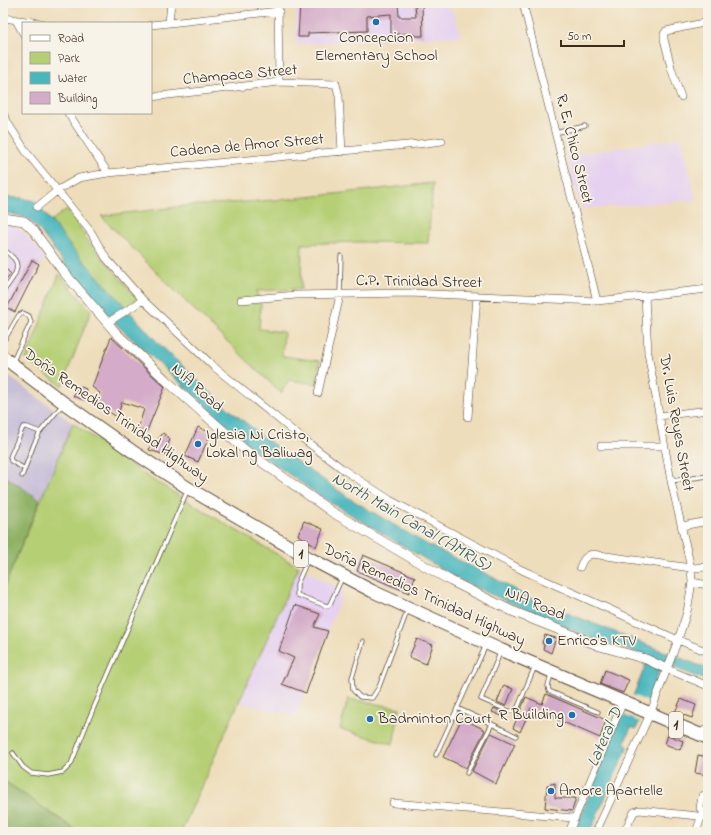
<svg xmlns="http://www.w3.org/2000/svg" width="711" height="835" font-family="'Indie Flower',sans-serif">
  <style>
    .built { fill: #e6d2f0 }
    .industrial { fill: #c8bfd8 }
    .green { fill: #b5cf74; stroke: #787c49 }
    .forest { fill: #90b266; stroke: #666e42 }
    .water { fill: #47b6bd; stroke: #41706e }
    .pier { fill: #eeddba }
    .building { fill: #d4acc9 }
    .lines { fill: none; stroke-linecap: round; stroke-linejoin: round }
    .service-casing { stroke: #564535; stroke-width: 5 }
    .minor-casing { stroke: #564535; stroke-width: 8 }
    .tertiary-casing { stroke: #564535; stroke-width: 10 }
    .trunk-casing { stroke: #564535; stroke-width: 14 }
    .service { stroke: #fff; stroke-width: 3.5 }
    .minor { stroke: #fff; stroke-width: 7 }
    .tertiary { stroke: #fff; stroke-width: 9 }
    .trunk { stroke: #fff; stroke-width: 12 }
    .poi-dot { fill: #1f6fb2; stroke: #f7f3e8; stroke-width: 1.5 }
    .labels { text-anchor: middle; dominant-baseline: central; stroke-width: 3.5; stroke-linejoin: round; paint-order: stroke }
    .shield { fill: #f7f3e8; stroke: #73665b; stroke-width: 1 }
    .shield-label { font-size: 15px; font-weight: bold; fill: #3b2a1e }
    .poi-label { font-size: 16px; fill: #3b2a1e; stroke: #f7f3e8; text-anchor: start }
    .street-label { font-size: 16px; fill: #3b2a1e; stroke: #f7f3e8 }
    .water-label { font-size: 17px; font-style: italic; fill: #3f5b56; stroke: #f7f3e8 }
  </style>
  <rect width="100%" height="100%" fill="#f7f3e8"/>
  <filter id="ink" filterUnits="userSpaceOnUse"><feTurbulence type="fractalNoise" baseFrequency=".025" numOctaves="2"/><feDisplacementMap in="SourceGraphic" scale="8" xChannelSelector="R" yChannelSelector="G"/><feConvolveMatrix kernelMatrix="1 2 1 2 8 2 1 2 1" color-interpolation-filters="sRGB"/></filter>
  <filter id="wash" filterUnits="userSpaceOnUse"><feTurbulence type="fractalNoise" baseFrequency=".012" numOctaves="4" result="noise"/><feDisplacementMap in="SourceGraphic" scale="16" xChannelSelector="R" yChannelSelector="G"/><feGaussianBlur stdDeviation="0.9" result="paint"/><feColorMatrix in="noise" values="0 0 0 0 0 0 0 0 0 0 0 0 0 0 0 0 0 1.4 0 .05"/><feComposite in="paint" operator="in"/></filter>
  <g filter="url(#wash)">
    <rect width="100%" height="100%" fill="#eeddba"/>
    <path class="built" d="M296 3H449L462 36 296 44Z
      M681 138 696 200 581 209 566 156Z
      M3 224 12 226 20 229 45 257 3 334Z
      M299 567 343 591 296 717 239 702Z"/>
    <path class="industrial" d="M3 372 73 423 40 500 3 475Z"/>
    <path class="green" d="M433 183 428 243 358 242 302 244 301 289 256 291 261 304 259 329 284 332 282 356 320 361 316 384 289 380 281 393 183 299 101 216 185 206 289 199Z
      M67 209 89 242 138 299 126 308 72 248 51 221Z
      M59 274 91 311 62 386 26 359Z
      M73 423 145 475 229 526 299 567 181 832H79L3 780V590Z
      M348 699 400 708 393 744 340 729Z"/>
    <path class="forest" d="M3 475 40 500 3 590Z
      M3 780 6 782 79 832H3Z"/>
    <path class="water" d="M3 197 22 198 35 201 72 248 159 344 223 404 263 437 349 498 426 544 487 574 527 597 708 669V681L662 663 648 702 636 729 631 727 624 744 628 746 590 832H574L619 721 631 701 649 657 584 635 465 583 320 496 253 449 118 326 76 279 40 231 27 218 13 214 3 213Z"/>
    <path class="pier" d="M632 695 649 702 640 722 622 714Z"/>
    <g id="blocks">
      <path class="building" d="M300 3H398L399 17H416L415 3H422L423 36H414V34H391V14L367 16V31L308 33V37H298Z
        M32 260 39 264 15 312 7 308Z
        M3 266 11 274 3 284Z
        M111 337 165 387 146 433 138 429 144 409 122 402 117 417 94 402 100 393 92 387Z
        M79 386 86 389 84 400 73 396Z
        M198 427 211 433 198 462 185 456Z
        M163 433 170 439 165 455 149 450 152 441 156 442Z
        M304 521 323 529 316 547 298 535Z
        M363 555 415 577 409 593 357 571Z
        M295 605 320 614 314 627 328 631 306 693 282 684 294 658 279 651Z
        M545 635 556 638 551 653 543 649 544 645 542 643Z
        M417 639 433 645 426 664 409 657Z
        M605 670 629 680 623 693 600 684Z
        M504 685 513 689 506 706 497 702Z
        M546 694 606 720 600 738 531 708 520 732 513 728 526 697 542 704Z
        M681 699 696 705 692 718 675 712Z
        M494 708 503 712 502 716 492 712Z
        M462 718 485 730 466 768 443 757Z
        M491 733 515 744 496 784 472 771Z
        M668 735 683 741 680 750 665 744Z
        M698 755 708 757 707 775 695 773Z
        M555 783V798H576L572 811 545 808 547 785Z"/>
    </g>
  </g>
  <g filter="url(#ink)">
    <use href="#blocks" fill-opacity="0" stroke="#564535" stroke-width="1"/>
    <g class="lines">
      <defs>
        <path id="service" d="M555 133 585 126
          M3 249C7 252 12 256 15 260 22 270 8 284 3 292
          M340 294 341 256
          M3 342 19 315 23 313 29 316 31 322 13 361
          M25 469 11 461 10 457 23 427H27L40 432
          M22 476 34 444 40 432 63 404
          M671 481 708 476
          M308 559 297 584V595L324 605 328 606 330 604 342 578
          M363 641 352 678 353 690 360 697 372 698 379 687 408 609
          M500 653 481 699 509 711H514L518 707 535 666
          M551 674 548 686 549 691 598 712
          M457 708 492 724 516 736
          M699 732 708 726
          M13 753 23 767 31 773 48 775 63 772 71 764 88 721 188 489
          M436 755 486 645
          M467 773 492 724"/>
        <path id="minor" d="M278 3 279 82
          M523 3 597 301
          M3 18 41 23
          M16 20 23 33
          M169 23 171 3
          M151 25 279 11
          M151 97 279 82 336 84 339 96 342 152
          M681 97 672 71 664 39V34L666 31 708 22
          M3 113 9 125 27 153 91 232 106 258 143 300 213 366 298 435 344 470 390 500 522 570 678 640 708 652
          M68 113 108 173
          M37 207 58 190 79 178 108 173 418 144 442 141
          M241 300 296 295 409 293 597 301 708 289
          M107 323 143 300
          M318 393 340 295
          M659 416 708 410
          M468 417 477 296
          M601 446H665
          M682 526 708 521
          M580 567C583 560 584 557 592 554L691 568 708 567
          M692 582 708 585
          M667 669 708 686
          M393 803 574 818
          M569 832 623 702
          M596 832 650 714 678 640 687 612 692 582 691 568 671 481 648 353 645 296
          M624 832 634 812 639 810 708 817
          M696 832 703 812 700 808 702 796 707 794 708 792"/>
        <path id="tertiary" d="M3 218 24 221 34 231 62 270 116 333 169 383 245 450 332 512 451 581 512 611 600 646 646 659 667 669"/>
        <path id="trunk" d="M3 357 64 403 132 451 188 488 309 558 372 591 501 650 708 738"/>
      </defs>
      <use href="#service" class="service-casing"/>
      <use href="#minor" class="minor-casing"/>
      <use href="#tertiary" class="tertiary-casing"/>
      <use href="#trunk" class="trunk-casing"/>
      <use href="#service" class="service"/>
      <use href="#minor" class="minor"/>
      <use href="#tertiary" class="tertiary"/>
      <use href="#trunk" class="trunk"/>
    </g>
  </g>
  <g class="poi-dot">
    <circle cx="376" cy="22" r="4"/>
    <circle cx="198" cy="444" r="4"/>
    <circle cx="549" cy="641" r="4"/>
    <circle cx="572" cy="715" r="4"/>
    <circle cx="370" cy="719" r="4"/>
    <circle cx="551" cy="791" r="4"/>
  </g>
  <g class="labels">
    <g class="shield">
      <rect x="294" y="541" width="14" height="26" rx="3"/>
      <rect x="669" y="712" width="14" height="26" rx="3"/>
    </g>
    <g class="shield-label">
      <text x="301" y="554">1</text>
      <text x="676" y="725">1</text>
    </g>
    <g class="poi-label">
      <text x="376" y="38" text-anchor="middle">Concepcion<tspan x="376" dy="18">Elementary School</tspan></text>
      <text x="206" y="435">Iglesia Ni Cristo,<tspan x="206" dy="18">Lokal ng Baliwag</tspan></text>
      <text x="557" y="641">Enrico's KTV</text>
      <text x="564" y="715" text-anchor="end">R Building</text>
      <text x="378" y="719">Badminton Court</text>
      <text x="559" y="791">Amore Apartelle</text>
    </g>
    <g class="street-label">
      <text transform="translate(240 75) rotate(-5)">Champaca Street</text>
      <text transform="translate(247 146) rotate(-5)">Cadena de Amor Street</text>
      <text transform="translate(574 149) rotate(76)">R. E. Chico Street</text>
      <text transform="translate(419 282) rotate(1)">C.P. Trinidad Street</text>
      <text transform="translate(197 388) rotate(42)">NIA Road</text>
      <text transform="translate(116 416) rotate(35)">Doña Remedios Trinidad Highway</text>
      <text transform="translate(676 423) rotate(80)">Dr. Luis Reyes Street</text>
      <text transform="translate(424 595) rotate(25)">Doña Remedios Trinidad Highway</text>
      <text transform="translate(535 604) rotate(23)">NIA Road</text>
    </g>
    <g class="water-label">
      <text transform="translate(411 522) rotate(30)">North Main Canal (AMRIS)</text>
      <text transform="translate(605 737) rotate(-66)">Lateral D</text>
    </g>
  </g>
  <rect width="711" height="835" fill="none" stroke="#f7f3e8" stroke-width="16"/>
  <rect x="22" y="22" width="130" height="92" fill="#f7f3e8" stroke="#aca397"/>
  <rect x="30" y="35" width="20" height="6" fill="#ffffff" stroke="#aca397"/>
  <text x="58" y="42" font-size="12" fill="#3b2a1e">Road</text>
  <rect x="30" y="52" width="20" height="12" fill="#b5cf74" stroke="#aca397"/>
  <text x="58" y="62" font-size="12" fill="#3b2a1e">Park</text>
  <rect x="30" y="72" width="20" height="12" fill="#47b6bd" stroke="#aca397"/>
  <text x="58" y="82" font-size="12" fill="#3b2a1e">Water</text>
  <rect x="30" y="92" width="20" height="12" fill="#d4acc9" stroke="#aca397"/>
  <text x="58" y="102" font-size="12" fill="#3b2a1e">Building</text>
  <path d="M561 40v6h63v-6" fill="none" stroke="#3b2a1e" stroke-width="2"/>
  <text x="567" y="40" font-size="12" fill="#3b2a1e" stroke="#f7f3e8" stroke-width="3" paint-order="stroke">50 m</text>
</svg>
